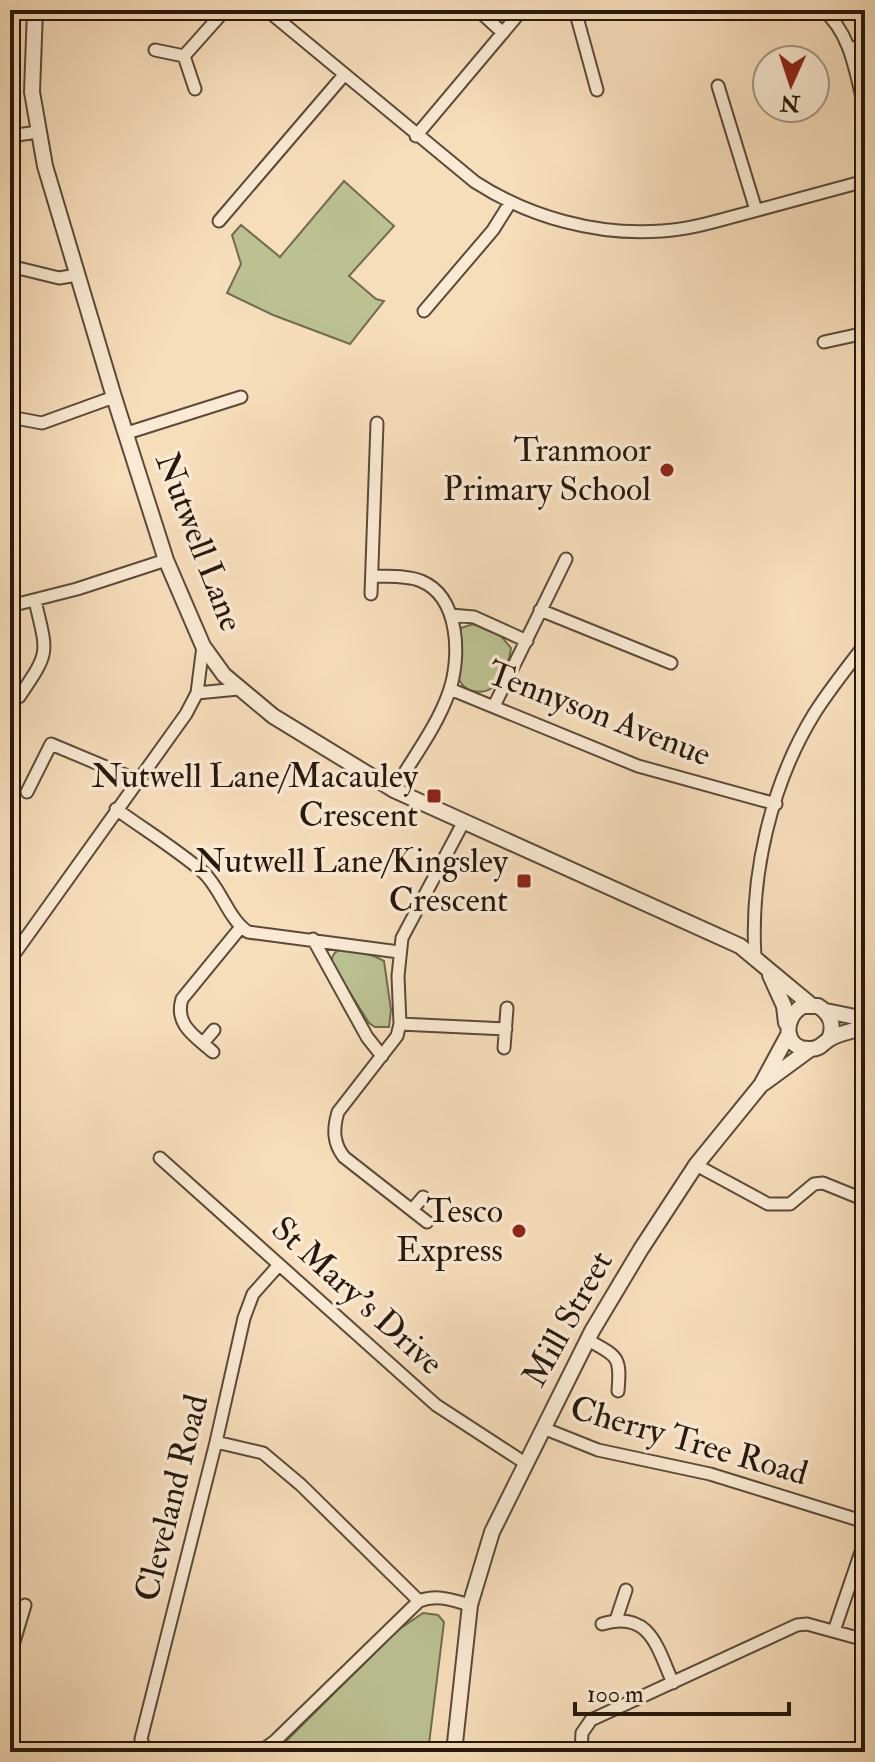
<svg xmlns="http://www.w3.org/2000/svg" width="875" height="1762" font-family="'IM FELL Double Pica',serif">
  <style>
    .green { fill: #bbc191; stroke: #716c4f; stroke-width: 2 }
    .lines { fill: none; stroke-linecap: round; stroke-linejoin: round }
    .minor-casing { stroke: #5b4a38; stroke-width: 15 }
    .tertiary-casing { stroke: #5b4a38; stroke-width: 18 }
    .minor { stroke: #faead3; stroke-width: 11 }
    .tertiary { stroke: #faead3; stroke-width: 14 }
    .poi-dot { fill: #8f2418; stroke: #faead3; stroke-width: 3 }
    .labels { text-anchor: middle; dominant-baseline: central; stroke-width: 7; stroke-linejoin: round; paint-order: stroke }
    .poi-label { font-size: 34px; fill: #27180d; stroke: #faead3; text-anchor: end }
    .street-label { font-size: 34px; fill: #27180d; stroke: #faead3 }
  </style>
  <rect width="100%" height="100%" fill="#f7debb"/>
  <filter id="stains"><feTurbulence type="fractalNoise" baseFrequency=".0025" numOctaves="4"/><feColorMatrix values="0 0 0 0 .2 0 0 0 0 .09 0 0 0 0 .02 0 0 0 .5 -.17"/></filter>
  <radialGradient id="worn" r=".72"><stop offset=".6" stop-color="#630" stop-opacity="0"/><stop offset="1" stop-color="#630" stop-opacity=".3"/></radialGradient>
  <path class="green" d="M344 181 394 226 349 276 376 299 384 301 350 344 273 315 227 293 241 264 232 235 241 225 280 257Z
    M473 624 501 636 511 648C510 659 502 681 492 688 481 695 464 692 459 679 455 666 459 641 461 628Z
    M342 948 374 956 384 961 391 1010 389 1027H375L369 1023 332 964C331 956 334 952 342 948Z
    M423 1613 438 1615 444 1622 428 1752H275L398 1630Z"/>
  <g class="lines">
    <defs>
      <path id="minor" d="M267 10 475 182C529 217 597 236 662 231 695 229 726 218 758 210 794 200 829 191 865 181
        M478 10 503 33
        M575 10 597 90
        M823 10C852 34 856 76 865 110
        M849 49 865 45
        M155 50 184 56 195 89
        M184 56 225 10
        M718 86 756 210
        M10 136 38 132
        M416 136 522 10
        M219 221 344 75
        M10 266 59 278 77 275
        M424 311 493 230 510 203
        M824 342 865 333
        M10 417 42 423 114 397
        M127 433 241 397
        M372 576C387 577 407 575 421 581 460 597 461 658 449 692 437 727 412 759 394 790
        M371 594 377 423
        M10 606 77 589 166 560
        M540 610 671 663
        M451 615 474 617 527 641
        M450 689 638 766 776 804
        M197 693 238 689
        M19 697C50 651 48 655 35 601
        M494 706 566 559
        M27 792 51 744 137 780
        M116 809C145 830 176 849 203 872 221 888 228 919 248 932L399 952
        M313 939 367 1037 382 1056
        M755 957C750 875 771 784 814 714 829 690 848 667 865 644
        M10 960 186 714 197 693 203 646
        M400 1024 506 1029
        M203 1043 214 1030
        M504 1048 507 1008
        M213 1052C196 1037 174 1025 182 999L241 927
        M160 1158 436 1405 525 1463
        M696 1165 768 1204H790L814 1184 823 1183 865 1200
        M412 1210 423 1197
        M427 1222 344 1157C333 1143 333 1129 338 1112L397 1036 400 1024 398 976 402 938 463 823
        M588 1340C618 1357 621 1356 618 1391
        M543 1428 598 1450 710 1474 865 1522
        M216 1442 263 1453 301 1485 419 1601
        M616 1620 626 1590
        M602 1624C650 1610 657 1647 673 1683
        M834 1631 865 1540
        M10 1655 25 1605
        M146 1752 141 1739 216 1442 244 1318 253 1294 278 1266
        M260 1752 275 1741 419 1601C437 1594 452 1600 470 1605
        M581 1752 582 1733 591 1720 797 1625 807 1624 865 1640"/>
      <path id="tertiary" d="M35 10 32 92 45 166 114 397 166 560 203 646 224 675 273 716 394 790 740 946 811 1005
        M770 975 784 1006 786 1023
        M826 1011 865 1019
        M829 1039C835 1025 831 1014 818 1006H803C782 1017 783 1051 811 1049 820 1049 822 1044 828 1040 837 1033 854 1031 865 1027
        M764 1083 809 1050
        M454 1752 470 1605 492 1532 592 1331 641 1249 696 1165 761 1085 788 1035"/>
    </defs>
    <use href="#minor" class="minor-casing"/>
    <use href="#tertiary" class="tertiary-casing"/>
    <use href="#minor" class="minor"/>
    <use href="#tertiary" class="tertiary"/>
  </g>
  <g class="poi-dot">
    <circle cx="667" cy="470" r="8"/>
    <rect x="426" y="788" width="16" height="16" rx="4"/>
    <rect x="516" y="873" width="16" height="16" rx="4"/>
    <circle cx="519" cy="1231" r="8"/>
  </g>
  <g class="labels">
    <g class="poi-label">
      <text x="651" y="450">Tranmoor<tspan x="651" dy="39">Primary School</tspan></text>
      <text x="418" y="776">Nutwell Lane/Macauley<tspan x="418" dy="39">Crescent</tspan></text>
      <text x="508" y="861">Nutwell Lane/Kingsley<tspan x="508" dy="39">Crescent</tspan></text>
      <text x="503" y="1211">Tesco<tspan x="503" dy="39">Express</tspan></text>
    </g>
    <g class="street-label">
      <text transform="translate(199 542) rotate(69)">Nutwell Lane</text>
      <text transform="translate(599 714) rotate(21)">Tennyson Avenue</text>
      <text transform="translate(357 1296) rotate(42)">St Mary's Drive</text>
      <text transform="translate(568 1319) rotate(-61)">Mill Street</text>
      <text transform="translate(689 1441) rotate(16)">Cherry Tree Road</text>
      <text transform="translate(172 1498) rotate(-76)">Cleveland Road</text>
    </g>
  </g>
  <rect width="875" height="1762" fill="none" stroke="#f7debb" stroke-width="40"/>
  <rect x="12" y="12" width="851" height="1738" fill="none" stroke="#27180d" stroke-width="4"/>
  <rect x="20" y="20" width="835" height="1722" fill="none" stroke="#27180d" stroke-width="2"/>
  <g transform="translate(791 84) rotate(183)"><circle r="38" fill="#faead3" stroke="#a69684" stroke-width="2"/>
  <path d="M0-6L14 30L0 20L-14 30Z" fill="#8f2418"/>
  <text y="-12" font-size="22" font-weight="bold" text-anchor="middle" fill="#27180d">N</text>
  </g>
  <path d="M575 1702v12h214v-12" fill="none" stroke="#27180d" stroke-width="4"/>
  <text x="587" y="1702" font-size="24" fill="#27180d" stroke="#faead3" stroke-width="6" paint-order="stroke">100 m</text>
  <rect width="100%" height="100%" filter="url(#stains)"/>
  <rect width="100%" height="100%" fill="url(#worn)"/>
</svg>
